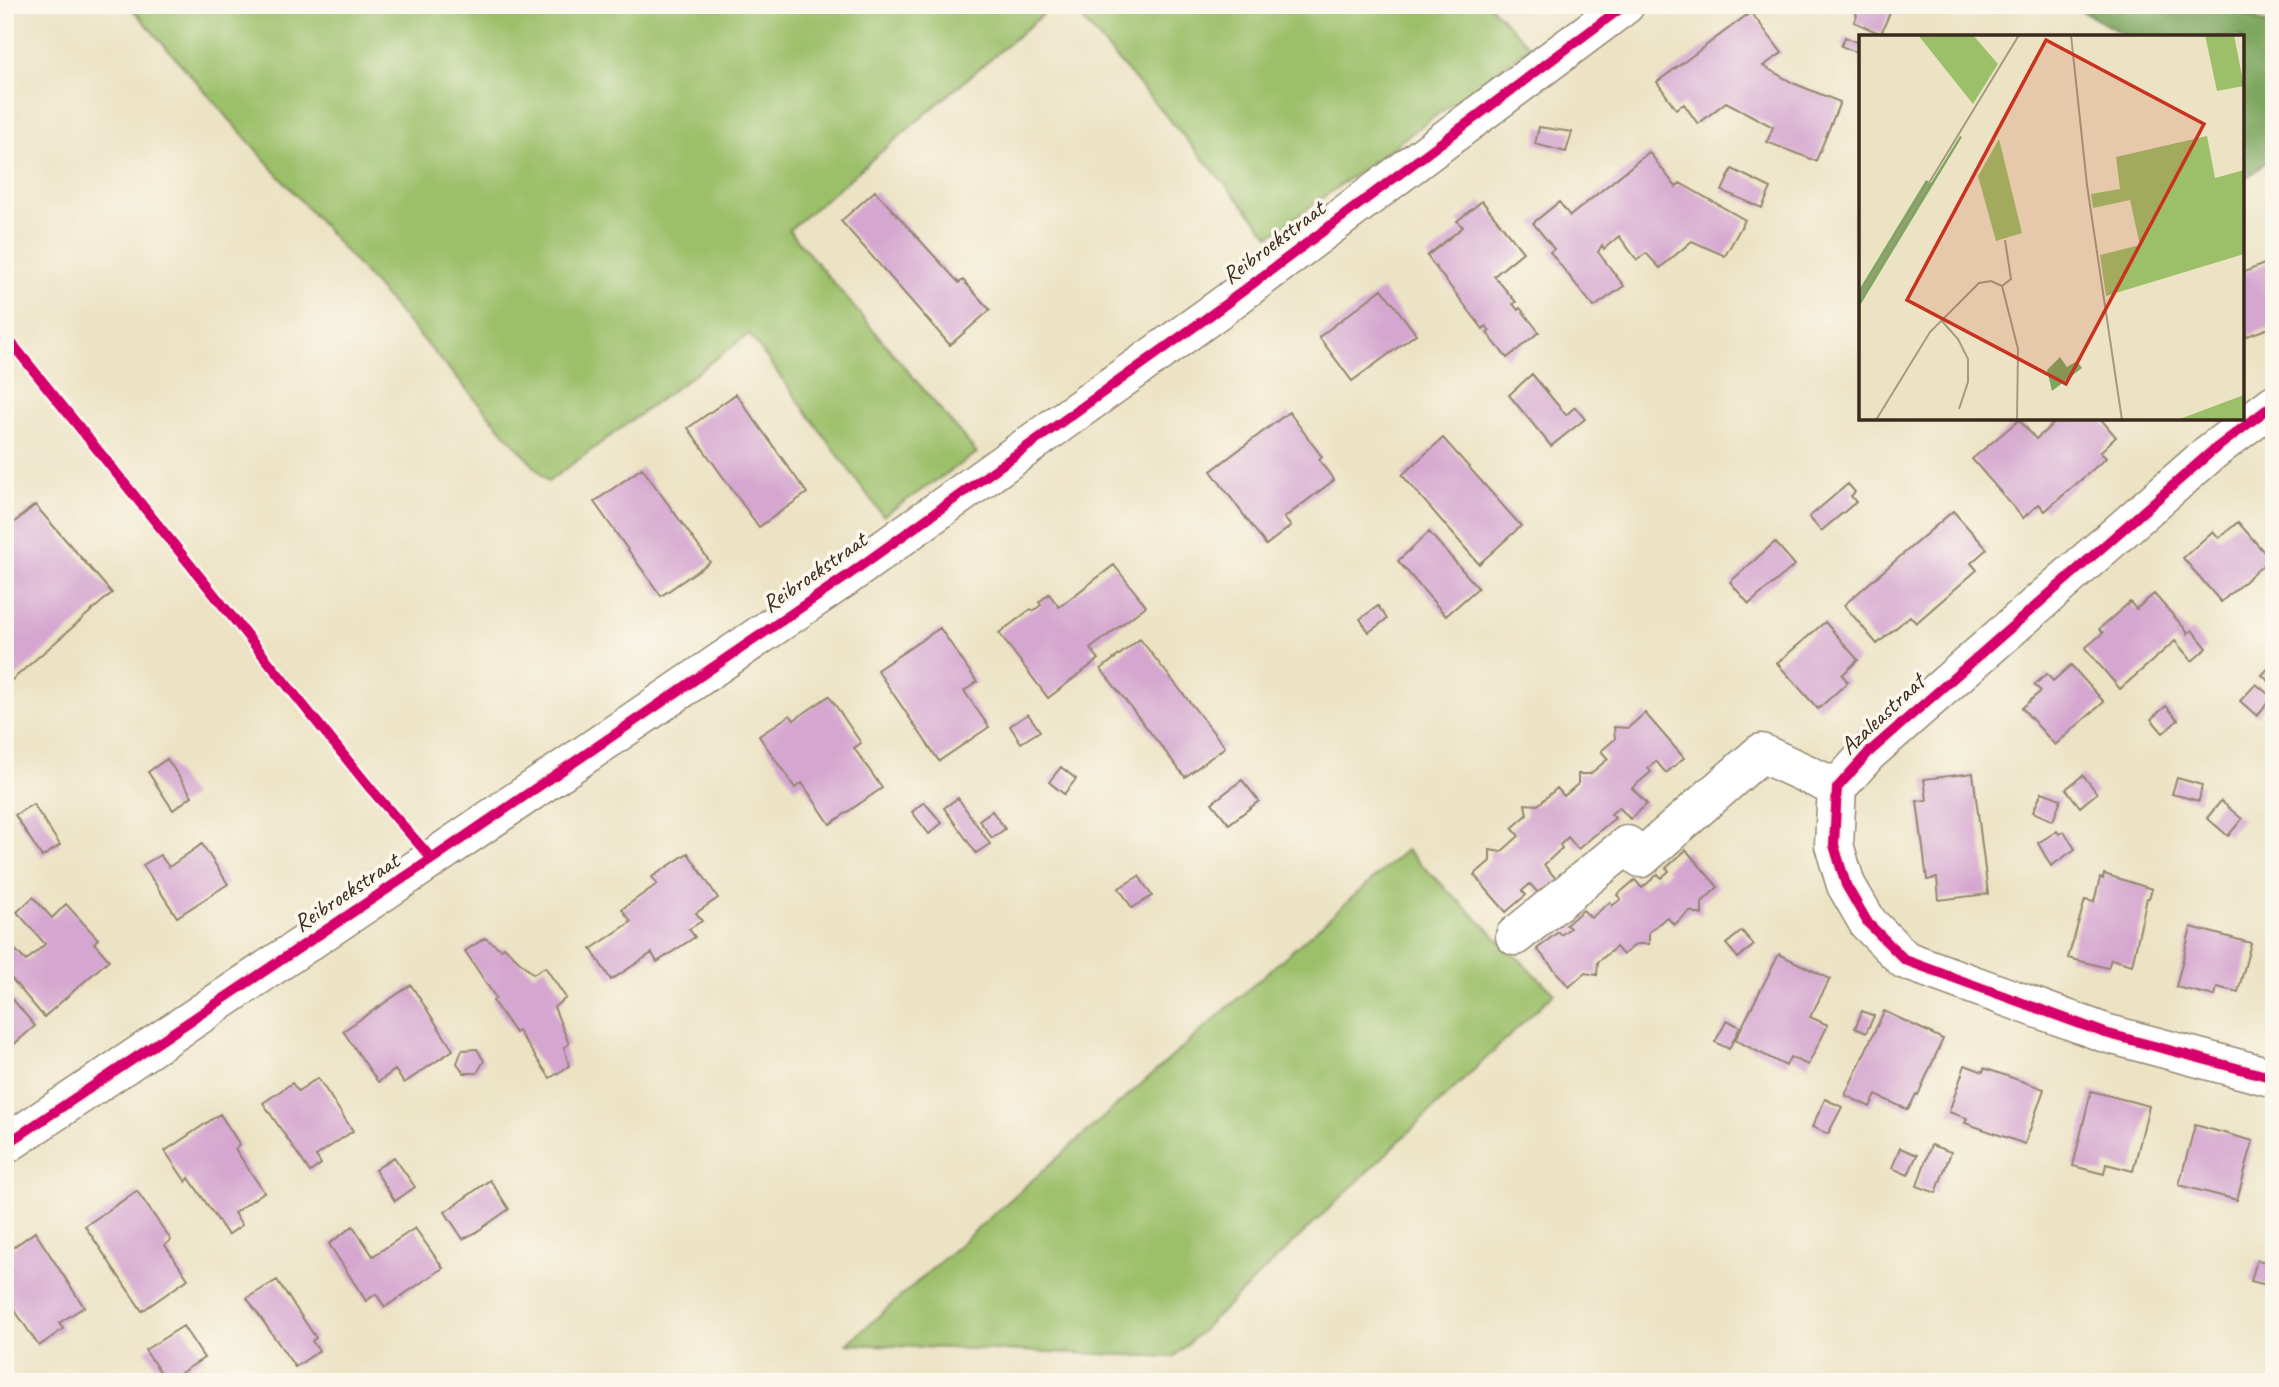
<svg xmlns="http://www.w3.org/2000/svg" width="2279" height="1387" font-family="Caveat,sans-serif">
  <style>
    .green { fill: #9cc06a; stroke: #6c7544; stroke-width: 2 }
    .forest { fill: #7da65e; stroke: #5c683e; stroke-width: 2 }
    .building { fill: #d5a7d0 }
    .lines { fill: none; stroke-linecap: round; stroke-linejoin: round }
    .minor-casing { stroke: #948671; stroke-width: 41 }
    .minor { stroke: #fff; stroke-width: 38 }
    .cycleway-casing { stroke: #fbf7ec; stroke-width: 15 }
    .cycleway { stroke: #d6006c; stroke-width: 10 }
    .labels { text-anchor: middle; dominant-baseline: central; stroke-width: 7; stroke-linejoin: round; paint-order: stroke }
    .street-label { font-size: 24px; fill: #3b2a1e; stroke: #fbf7ec }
    .inset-road { fill: none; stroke: #a59982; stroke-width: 2 }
    .view { fill: #c8321e; fill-opacity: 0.15; stroke: #c8321e; stroke-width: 3.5 }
    .inset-edge { fill: none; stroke: #3b2a1e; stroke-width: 3.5 }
  </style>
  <rect width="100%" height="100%" fill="#fbf7ec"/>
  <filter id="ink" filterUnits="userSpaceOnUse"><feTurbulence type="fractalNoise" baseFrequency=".0143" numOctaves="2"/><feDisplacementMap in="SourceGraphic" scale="14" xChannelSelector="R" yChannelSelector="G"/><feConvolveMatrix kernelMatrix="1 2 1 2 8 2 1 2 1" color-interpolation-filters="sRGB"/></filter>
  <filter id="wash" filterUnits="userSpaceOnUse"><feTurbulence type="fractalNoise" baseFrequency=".00686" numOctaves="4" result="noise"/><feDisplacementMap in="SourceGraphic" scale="28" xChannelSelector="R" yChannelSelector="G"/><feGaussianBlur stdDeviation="1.57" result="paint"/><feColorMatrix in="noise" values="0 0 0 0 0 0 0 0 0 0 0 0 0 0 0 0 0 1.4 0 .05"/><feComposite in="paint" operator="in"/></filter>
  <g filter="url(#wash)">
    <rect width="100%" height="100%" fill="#ece3c4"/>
    <path class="green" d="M129 5H1054L789 230 977 453 883 516 749 334 548 482Z
      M1070 5H1489L1530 47 1270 236Z
      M1406 850 1554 993 1174 1357 847 1344Z"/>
    <path class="forest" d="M2083 5H2225L2274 27V155L2248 177 2242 175V37H2128L2080 10Z"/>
    <g id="blocks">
      <path class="building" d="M1849 5H1893L1881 34 1854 22 1857 15Z
        M1751 12 1782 53 1763 66 1793 83 1840 102 1816 161 1767 142 1773 127 1726 102 1698 124 1684 104 1676 109 1657 82Z
        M1845 37 1861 44V54L1841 46Z
        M1539 127 1572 132 1566 152 1535 144Z
        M1649 152 1676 187 1680 183 1745 220 1725 256 1692 241 1660 268 1646 253 1637 260 1619 236 1604 249 1602 245 1598 252 1624 286 1594 307 1550 252 1554 249 1533 223 1559 202 1570 216Z
        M1732 169 1771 188 1762 208 1722 191Z
        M875 191 959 283 963 280 990 310 950 345 841 221Z
        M1482 201 1523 252 1494 276 1516 302 1513 304 1518 310 1520 308 1539 332 1507 358 1487 333 1490 331 1486 326 1483 329 1427 256 1463 227 1457 221Z
        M2274 260V326L2242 338V273Z
        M1382 289 1416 334 1352 381 1319 337Z
        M1532 374 1566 415 1575 407 1585 419 1551 446 1509 395Z
        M736 394 807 493 759 527 688 428Z
        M1289 412 1322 457 1319 460 1334 480 1284 518 1291 526 1266 545 1211 471Z
        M2060 418H2100L2116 437 2100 452 2106 458 2045 511 2039 504 2023 518 1972 459 2019 420 2036 439Z
        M1443 438 1521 526 1479 564 1402 475Z
        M642 468 710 562 661 596 594 502Z
        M1848 484 1855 492 1851 496 1856 502 1821 531 1809 517Z
        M35 505 112 593 5 686V530Z
        M1953 511 1987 549 1971 563 1977 570 1916 623 1910 616 1877 644 1844 605Z
        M2238 522 2270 559 2221 602 2183 558 2213 531 2219 538Z
        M1429 532 1478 588 1446 616 1398 561Z
        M1775 542 1795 565 1749 604 1730 582Z
        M1114 565 1146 606 1090 649 1099 659 1048 698 999 633 1031 609 1033 611 1041 605 1039 602 1049 594 1059 607Z
        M2154 594 2187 631V634L2192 630 2207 648 2192 661 2175 641 2120 689 2085 648 2103 633 2099 629 2130 602 2136 609Z
        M1378 606 1387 619 1369 632 1360 619Z
        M1825 622 1858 660 1842 675 1848 682 1818 709 1777 663Z
        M940 628 977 682 964 691 989 727 939 761 877 670Z
        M1140 639 1225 747 1185 777 1101 669Z
        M2274 662V686L2262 675Z
        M2071 665 2104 702 2055 745 2022 708 2041 691 2034 685 2047 674 2053 681Z
        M2256 684 2272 697 2257 716 2240 701Z
        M829 696 861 743 854 748 882 788 830 824 802 783 795 788 759 736 790 715 794 720Z
        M2166 706 2178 720 2163 733 2151 719Z
        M1645 713 1684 758 1666 773 1656 761 1648 768 1651 772 1632 788 1647 804 1630 819 1619 807 1611 814 1615 818 1578 849 1568 837 1560 845 1562 848 1544 865 1558 881 1541 896 1530 884 1522 891 1526 895 1506 912 1474 875 1490 861V850L1501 852 1519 836 1512 828 1527 815 1525 804 1538 805 1557 788 1564 796 1578 784V774H1590L1608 759 1601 751 1615 739 1614 727 1628 728Z
        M1028 714 1040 731 1021 743 1010 726Z
        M167 759 192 796 173 810 148 772Z
        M1061 767 1076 779 1064 794 1049 782Z
        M1973 773 1988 894 1939 900 1937 878 1927 880 1917 801 1927 800 1924 779Z
        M2083 775 2097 793 2080 807 2066 789Z
        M2177 778 2202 785 2199 801 2172 794Z
        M1242 780 1259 801 1229 824 1212 803Z
        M2042 792 2061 799 2053 821 2033 812Z
        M958 798 990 844 976 853 944 808Z
        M2221 801 2242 819 2228 836 2207 818Z
        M924 802 942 823 929 834 912 812Z
        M33 804 60 845 42 857 15 815Z
        M992 811 1005 829 992 838 979 820Z
        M2057 831 2059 834 2064 831 2075 849 2051 866 2038 843Z
        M202 844 228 884 177 917 143 865 160 855 169 867Z
        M1686 850 1718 887 1702 902V915L1690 911 1674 925 1667 917 1649 932V944H1636L1623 955 1616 947 1598 962 1597 975 1585 973 1569 987 1537 949 1558 932 1561 935 1570 928 1566 925 1583 910 1591 918 1610 902 1612 906 1621 899 1617 895 1635 880 1642 888 1658 874 1661 878 1669 871 1666 868Z
        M688 853 718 898 696 913 702 921 689 929 695 937 657 962 652 953 611 980 591 949 631 922 622 909 657 884 652 877Z
        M2104 874 2152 889 2149 898H2147L2132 965 2111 959 2108 968 2068 958 2085 900 2094 902 2100 878 2103 879Z
        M1139 876 1152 896 1132 908 1119 888Z
        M33 897 52 918 66 904 98 939 94 943 109 960 44 1017 5 971V939L26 961 45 944 17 912Z
        M2191 927 2251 943 2238 992 2217 987 2215 996 2176 987Z
        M1742 931 1754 945 1738 958 1726 944Z
        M485 938 501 949 504 947 533 974 545 967 566 998 554 1007 569 1044 564 1047 569 1066 550 1078 518 1031 515 1033 493 1001 496 998 465 951Z
        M1779 954 1830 979 1810 1017 1828 1025 1808 1065 1790 1057 1786 1066 1735 1040Z
        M411 985 453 1050 404 1083 395 1070 378 1082 343 1031Z
        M5 990 35 1026 5 1052Z
        M1862 1011 1874 1016 1866 1033 1855 1028Z
        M1884 1011 1943 1039 1918 1095 1916 1094 1908 1110 1876 1095 1870 1107 1845 1095Z
        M1727 1020 1740 1027 1729 1049 1715 1042Z
        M477 1049 484 1061 477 1073H464L457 1063 462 1050Z
        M1965 1065 1983 1072 1984 1068 2044 1089 2025 1144 1965 1123 1967 1118 1949 1112Z
        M318 1078 353 1131 316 1156 321 1164 310 1172 263 1103 292 1083 298 1091Z
        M2091 1091 2149 1106 2133 1171 2106 1164 2104 1174 2073 1166Z
        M1825 1099 1842 1107 1828 1134 1812 1127Z
        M220 1114 240 1145 235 1149 264 1192 234 1213 242 1225 228 1235 189 1178 186 1182 165 1151Z
        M2195 1125 2253 1141 2237 1200 2179 1185Z
        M1931 1145 1951 1152 1936 1193 1917 1186Z
        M1900 1148 1917 1155 1908 1175 1892 1168Z
        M394 1157 415 1187 395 1201 375 1170Z
        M490 1180 509 1209 475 1233 463 1239 445 1212Z
        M137 1191 171 1240 165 1245 188 1279 142 1311 85 1226Z
        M353 1226 373 1256 415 1228 443 1268 385 1307 376 1294 366 1301 329 1244Z
        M35 1232 84 1307 59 1323 63 1329 39 1346 5 1296V1275L12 1271 5 1261V1253Z
        M2257 1260 2274 1264V1287L2251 1281Z
        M277 1280 316 1338 312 1341 319 1351 295 1367 247 1298Z
        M183 1326 204 1358 167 1382 145 1350Z"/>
    </g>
  </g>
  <g filter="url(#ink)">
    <use href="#blocks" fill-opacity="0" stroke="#948671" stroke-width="2"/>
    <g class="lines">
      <defs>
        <path id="minor" d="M2274 404 2211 452 1868 753 1837 788 1834 845 1846 885 1868 923 1905 960 2105 1033 2274 1078
          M1515 936 1627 845 1641 858 1761 753 1837 788
          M5 1145 432 859 844 578 1219 309 1625 5"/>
      </defs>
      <use href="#minor" class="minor-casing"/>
      <use href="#minor" class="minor"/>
      <defs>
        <path id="cycleway" d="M5 335 370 788 432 859
          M2274 404 2211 452 1868 753 1837 788 1834 845 1846 885 1868 923 1905 960 2105 1033 2274 1078
          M5 1145 432 859 844 578 1219 309 1625 5"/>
      </defs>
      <use href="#cycleway" class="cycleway-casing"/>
      <use href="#cycleway" class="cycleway"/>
    </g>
  </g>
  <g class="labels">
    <g class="street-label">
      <text transform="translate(1273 242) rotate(-37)">Reibroekstraat</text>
      <text transform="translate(814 572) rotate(-35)">Reibroekstraat</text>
      <text transform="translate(1882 714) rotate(-43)">Azaleastraat</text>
      <text transform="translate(346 892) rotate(-34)">Reibroekstraat</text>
    </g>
  </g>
  <g transform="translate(1859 35)">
    <rect width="385" height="385" fill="#ece3c4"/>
    <path d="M59 0H114L139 29 114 69ZM346 0H375L385 51 358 56ZM348 101 356 143 385 135V219L247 261 241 220 281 210 271 165 234 173 232 159 261 154 257 122ZM140 104 163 198 137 206 119 141ZM385 360V385H318L366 367Z" fill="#9cc06a"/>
    <path d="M101 101 103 102 0 272V255L67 145 72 148ZM201 322 208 332 218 326 223 333 193 356 188 335Z" fill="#7da65e"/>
    <path class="inset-road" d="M212 0 228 150 263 385M143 251 152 244 146 205M0 263 160 0M82 285 99 304 109 324V347L100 374M17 385 71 297 120 248 132 246 143 251 159 314 158 385"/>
    <path class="view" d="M187 5 345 89 207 349 48 265Z"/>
    <rect width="385" height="385" class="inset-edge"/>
  </g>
  <rect width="2279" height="1387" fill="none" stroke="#fbf7ec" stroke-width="28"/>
</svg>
